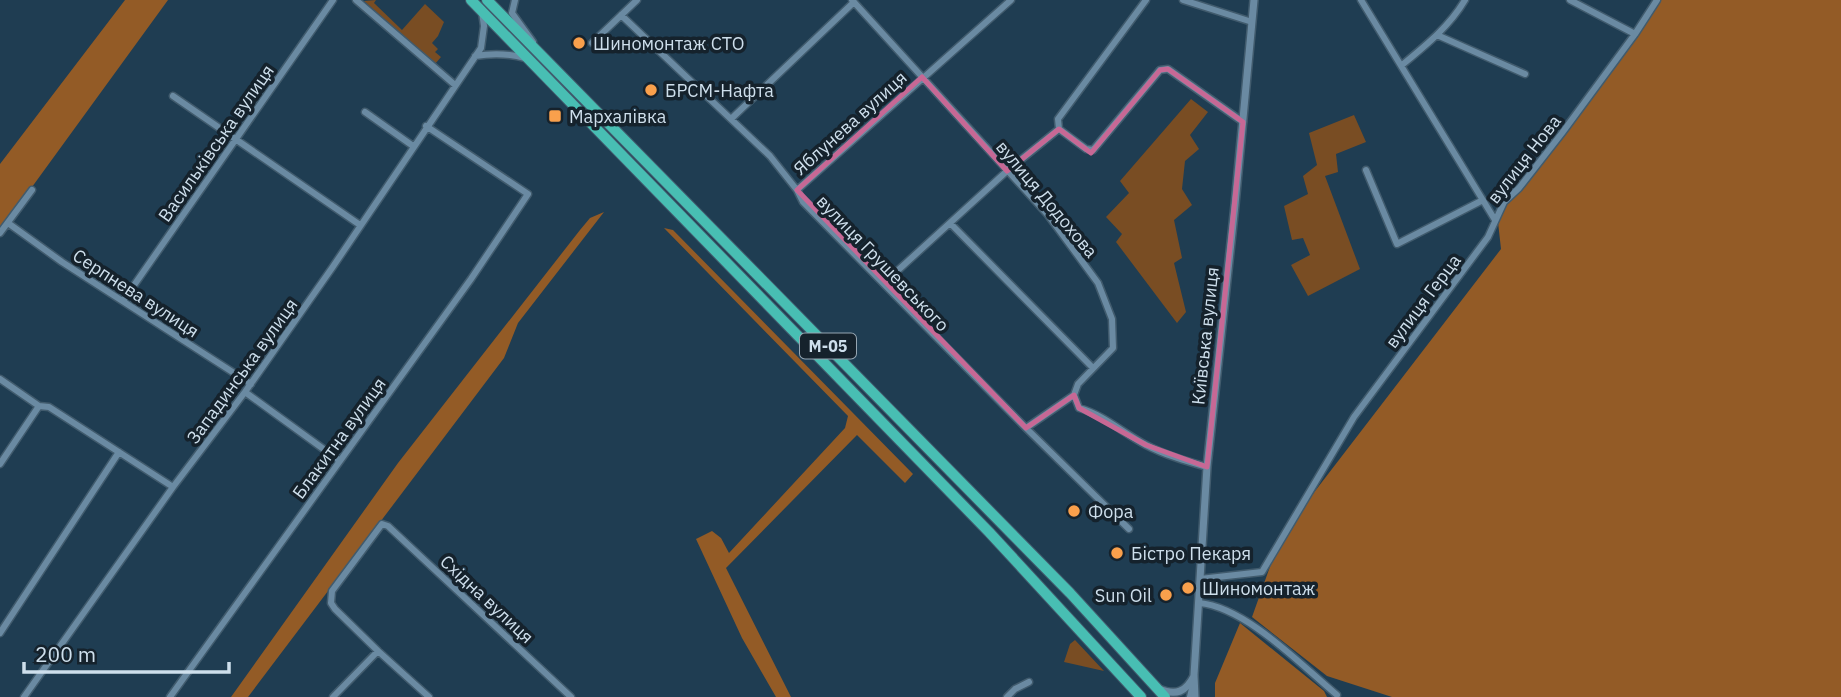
<svg xmlns="http://www.w3.org/2000/svg" width="1841" height="697" font-family="'IBM Plex Sans',sans-serif">
  <style>
    .green { fill: #794d23 }
    .forest { fill: #935b26 }
    .lines { fill: none; stroke-linecap: round; stroke-linejoin: round }
    .minor-casing { stroke: #415b6d; stroke-width: 9 }
    .tertiary-casing { stroke: #415b6d; stroke-width: 10 }
    .trunk-casing { stroke: #415b6d; stroke-width: 12 }
    .minor { stroke: #6a8aa2; stroke-width: 6 }
    .tertiary { stroke: #6a8aa2; stroke-width: 7 }
    .trunk { stroke: #48beb3; stroke-width: 10 }
    .marked { fill: none; stroke: #c76895; stroke-width: 5; stroke-linejoin: round }
    .poi-dot { fill: #f9a04c; stroke: #15222c; stroke-width: 2.5 }
    .labels { text-anchor: middle; dominant-baseline: central; stroke-width: 7; stroke-linejoin: round; paint-order: stroke }
    .shield { fill: #15222c; stroke: #96a6b2; stroke-width: 2 }
    .shield-label { font-size: 16px; font-weight: bold; fill: #cedfec }
    .poi-label { font-size: 18px; fill: #cedfec; stroke: #15222c; text-anchor: start }
    .street-label { font-size: 18px; fill: #cedfec; stroke: #15222c }
  </style>
  <rect width="100%" height="100%" fill="#1f3d52"/>
  <path class="green" d="M376 0 374 3 402 30 425 4 444 22 438 36 432 43 438 49 435 52 441 57 435 64 364 1Z
    M1191 99 1208 112 1190 135 1199 149 1185 161 1182 189 1192 205 1174 220 1182 258 1174 263 1186 312 1177 323 1116 242 1122 234 1106 217 1129 193 1120 181Z
    M1354 115 1366 142 1336 154 1338 172 1325 176 1360 269 1308 296 1291 265 1310 255 1303 238 1292 240 1284 206 1308 194 1303 176 1317 165 1309 133Z
    M1075 640 1104 671 1064 662 1070 644Z"/>
  <path class="forest" d="M125 0H168L0 231V164Z
    M1654 0H1841V697H1392L1327 676 1252 617 1272 561 1312 495 1501 249 1498 222 1504 202 1540 164Z
    M604 212 518 323 504 358 248 697H231L398 463 580 230 590 218Z
    M664 228 673 230 913 474 905 483 857 435 726 568 791 697H776L742 638 696 539 712 531 721 538 729 553 845 428 848 416Z
    M1240 623 1324 691 1327 697H1215V683Z"/>
  <g class="lines">
    <defs>
      <path id="minor" d="M356 0 455 85
        M515 0 512 13 533 42
        M852 0 1048 215 1098 283 1112 319 1113 348 1078 384 1074 395 1079 408C1104 415 1123 433 1146 445 1165 455 1186 461 1207 467
        M1183 0 1252 22
        M1361 0 1495 220
        M1570 0 1635 34
        M621 15 770 156 797 190 803 202 1026 428 1129 529
        M1437 35 1525 74
        M592 43 637 0
        M475 56C493 53 507 53 525 58
        M1402 65C1425 46 1449 27 1465 0
        M173 96 360 225
        M365 112 413 146
        M731 119 854 2
        M1059 129 1086 149 1093 150 1160 70 1168 69 1243 122
        M1366 170 1397 244 1483 200
        M797 190 1011 0
        M8 223 62 262 251 384
        M950 223 1093 368
        M0 233 32 190
        M884 283 1007 171 1059 129 1058 119 1146 0
        M123 301 333 0
        M0 379 39 406 49 407 173 487
        M245 392 340 461
        M1026 428 1074 395
        M0 464 39 406
        M1200 579 1262 572 1354 417 1488 237 1504 202 1519 188 1562 133 1635 34 1657 0
        M1199 603C1246 607 1301 665 1337 695
        M0 633 119 452
        M378 651 335 609 331 603 332 591 382 524 388 526 571 697
        M24 697 173 487 245 392 332 268 481 48 484 26 482 12
        M170 697 471 279 528 194 426 126
        M333 697 378 651 429 697
        M1007 697 1015 689 1029 682
        M1190 697 1193 684"/>
      <path id="tertiary" d="M1159 689C1176 696 1186 692 1194 676
        M1195 697 1194 675 1207 467 1235 205 1254 0"/>
      <path id="trunk" d="M471 0 989 532 1141 697
        M487 0 1070 593 1165 697"/>
    </defs>
    <use href="#minor" class="minor-casing"/>
    <use href="#tertiary" class="tertiary-casing"/>
    <use href="#trunk" class="trunk-casing"/>
    <use href="#minor" class="minor"/>
    <use href="#tertiary" class="tertiary"/>
    <use href="#trunk" class="trunk"/>
  </g>
  <path class="marked" d="M1168 69 1243 122 1207 467 1146 445 1079 408 1074 395 1026 428 797 190 922 77 1007 171 1059 129 1091 153 1160 70Z"/>
  <g class="poi-dot">
    <circle cx="579" cy="43" r="7"/>
    <circle cx="651" cy="90" r="7"/>
    <rect x="548" y="109" width="14" height="14" rx="3.5"/>
    <circle cx="1074" cy="511" r="7"/>
    <circle cx="1117" cy="553" r="7"/>
    <circle cx="1188" cy="588" r="7"/>
    <circle cx="1166" cy="595" r="7"/>
  </g>
  <g class="labels">
    <rect class="shield" x="800" y="333.5" width="56" height="25" rx="5"/>
    <g class="shield-label">
      <text x="828" y="346">М-05</text>
    </g>
    <g class="poi-label">
      <text x="593" y="43">Шиномонтаж СТО</text>
      <text x="665" y="90">БРСМ-Нафта</text>
      <text x="569" y="116">Мархалівка</text>
      <text x="1088" y="511">Фора</text>
      <text x="1131" y="553">Бістро Пекаря</text>
      <text x="1202" y="588">Шиномонтаж</text>
      <text x="1152" y="595" text-anchor="end">Sun Oil</text>
    </g>
    <g class="street-label">
      <text transform="translate(850 123) rotate(-42)">Яблунева вулиця</text>
      <text transform="translate(216 143) rotate(-55)">Васильківська вулиця</text>
      <text transform="translate(1524 159) rotate(-52)">вулиця Нова</text>
      <text transform="translate(1047 199) rotate(50)">вулиця Додохова</text>
      <text transform="translate(883 263) rotate(46)">вулиця Грушевського</text>
      <text transform="translate(136 293) rotate(33)">Серпнева вулиця</text>
      <text transform="translate(1423 301) rotate(-53)">вулиця Герца</text>
      <text transform="translate(1205 336) rotate(-84)">Київська вулиця</text>
      <text transform="translate(242 371) rotate(-54)">Западинська вулиця</text>
      <text transform="translate(339 438) rotate(-54)">Блакитна вулиця</text>
      <text transform="translate(487 599) rotate(43)">Східна вулиця</text>
    </g>
  </g>
  <path d="M24 662v10h205v-10" fill="none" stroke="#cedfec" stroke-width="3.5"/>
  <text x="35" y="662" font-size="21" fill="#cedfec" stroke="#15222c" stroke-width="5" paint-order="stroke">200 m</text>
</svg>
